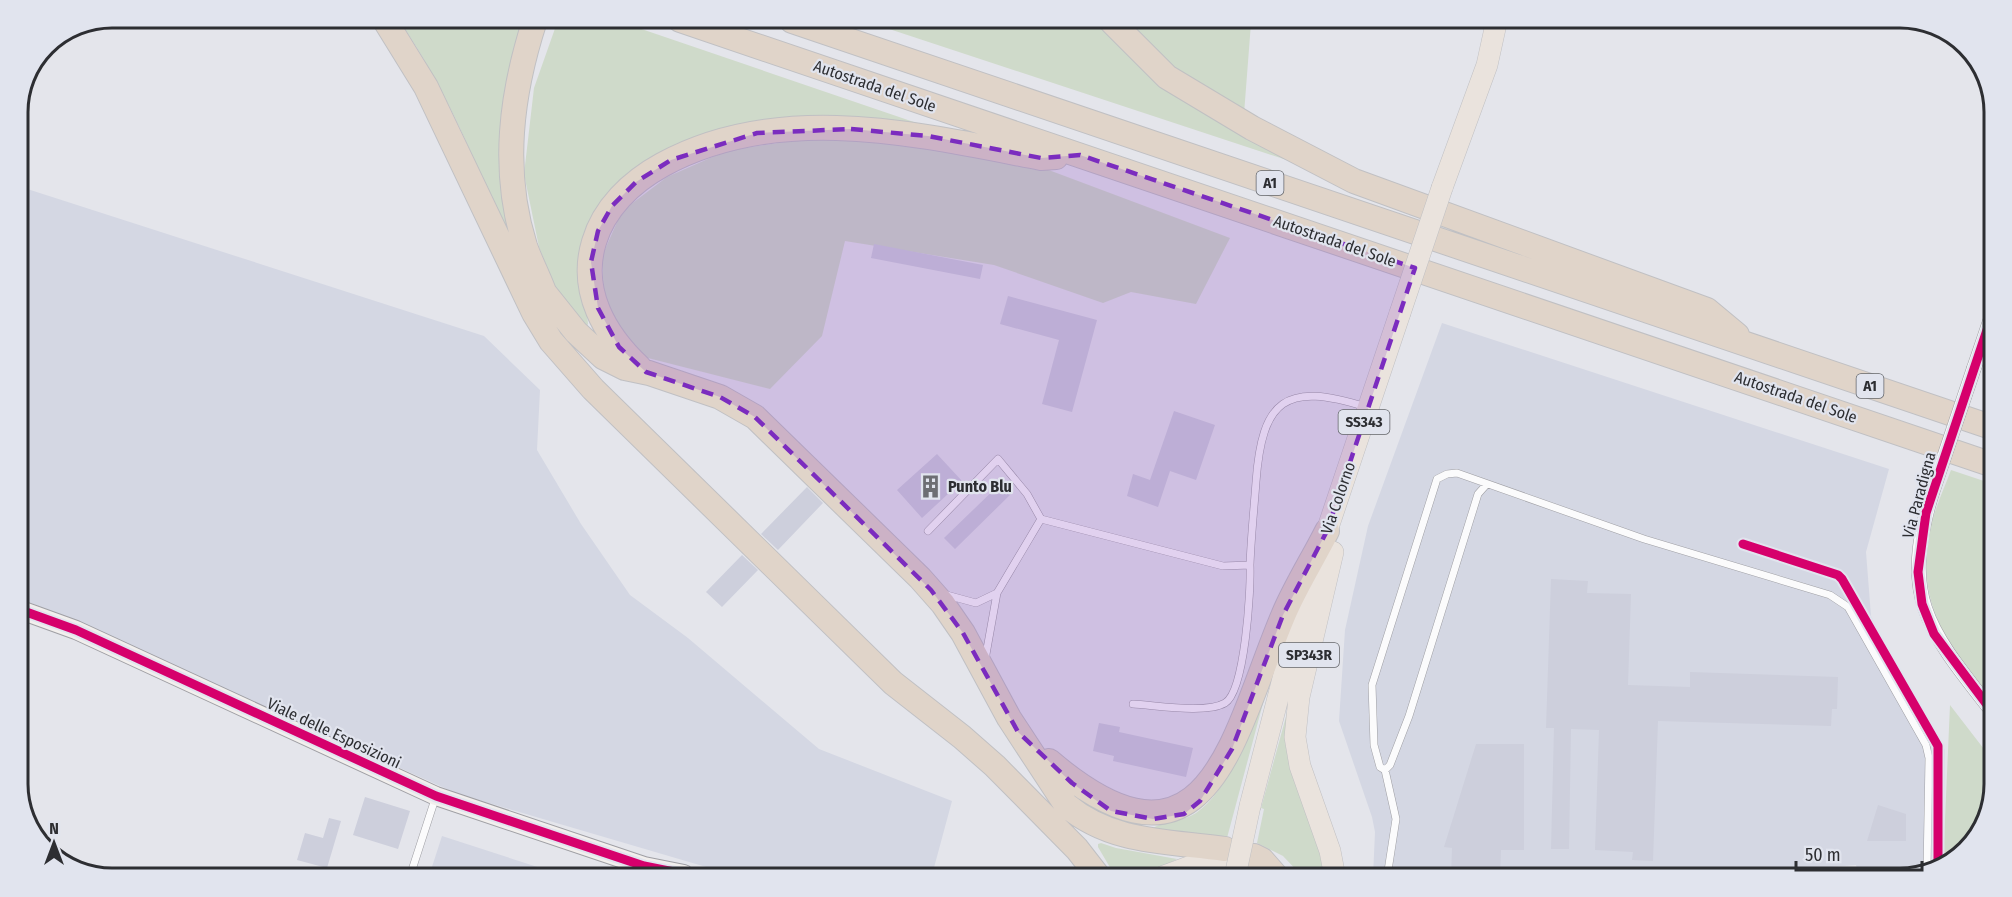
<svg xmlns="http://www.w3.org/2000/svg" width="2012" height="897" font-family="'Fira Sans Condensed',sans-serif">
  <style>
    .built { fill: #d4d7e3 }
    .green { fill: #cfdaca }
    .building { fill: #cdcfdc }
    .lines { fill: none; stroke-linecap: round; stroke-linejoin: round }
    .lane-casing { stroke: #9f9fa4; stroke-width: 8 }
    .street-casing { stroke: #9f9fa4; stroke-width: 15 }
    .secondary-casing { stroke: #9f9fa4; stroke-width: 20 }
    .primary-casing { stroke: #c0c0c3; stroke-width: 22 }
    .highway-casing { stroke: #c0c0c3; stroke-width: 26 }
    .lane { stroke: #fbfbfc; stroke-width: 7 }
    .street { stroke: #fbfbfc; stroke-width: 14 }
    .secondary { stroke: #f2efed; stroke-width: 18 }
    .primary { stroke: #eae3dd; stroke-width: 21 }
    .highway { stroke: #e0d4c9; stroke-width: 24 }
    .street-bridge-casing { stroke: #9f9fa4; stroke-width: 15; stroke-linecap: butt }
    .primary-bridge-casing { stroke: #c0c0c3; stroke-width: 22; stroke-linecap: butt }
    .street-bridge { stroke: #fbfbfc; stroke-width: 14 }
    .primary-bridge { stroke: #eae3dd; stroke-width: 21 }
    .cycleway-casing { stroke: #e1e4ee; stroke-width: 13 }
    .cycleway { stroke: #d6006c; stroke-width: 9 }
    .marked { fill: #7b2cbf; fill-opacity: 0.2; stroke: #7b2cbf; stroke-width: 4.5; stroke-dasharray: 12 8; stroke-linejoin: round }
    .labels { text-anchor: middle; dominant-baseline: central; stroke-width: 4.5; stroke-linejoin: round; paint-order: stroke }
    .shield { fill: #e1e4ee; stroke: #63656a; stroke-width: 1.5 }
    .shield-label { font-size: 15px; font-weight: bold; fill: #2d2e32 }
    .street-label { font-size: 16px; fill: #2d2e32; stroke: #e1e4ee }
    .poi-label { font-size: 16px; font-weight: bold; fill: #2d2e32; stroke: #e1e4ee; text-anchor: start }
    .rim { fill: none; stroke: #2d2e32; stroke-width: 3 }
  </style>
  <rect width="100%" height="100%" fill="#e4e5eb"/>
  <path class="built" d="M18 186 484 336 540 390 537 450 581 524 630 595 688 638 819 749 952 801 932 875 730 874 458 794 18 597Z
    M1442 323 1889 469 1866 552 1871 616 1897 669 1945 750 1943 866 1900 879H1860L1856 865 1820 868 1816 879 1373 877 1375 832 1372 817 1339 721 1345 630 1368 526Z
    M442 836 559 874 430 873Z"/>
  <path class="green" d="M398 19 531 20 514 73 524 272C485 187 452 96 398 19Z
    M558 20H615L949 134 780 123 631 179 583 271 588 324 584 330 559 297 539 247 524 174 534 88Z
    M865 21 1097 22 1105 32 1171 93 1308 167Z
    M1122 22 1251 23 1244 114 1169 69Z
    M803 139 891 141 1038 166 1230 238 1196 304 1131 292 1103 303 994 265 845 241 822 336 770 389 640 356 622 337 604 299 602 256 622 211 667 177 726 151Z
    M1951 470 1990 483 1988 698C1945 641 1914 600 1931 526 1936 505 1944 489 1951 470Z
    M1266 692 1227 838 1153 828C1162 822 1182 822 1196 813 1230 790 1249 729 1266 692Z
    M1290 702 1322 862 1324 877H1303L1283 856 1257 843 1264 809 1261 808Z
    M1950 705 1987 753V821L1952 863 1943 866Z
    M1101 843 1116 848 1177 859 1147 876H1115L1098 847V844Z"/>
  <path class="building" d="M874 244 983 265 980 279 871 258Z
    M1008 296 1097 320 1072 412 1042 404 1059 340 1000 324Z
    M1174 411 1215 425 1196 480 1170 471 1158 507 1127 496 1133 474 1150 480Z
    M937 454 962 481 922 518 897 490Z
    M1003 481 1013 492 955 549 944 538Z
    M807 487 823 503 778 550 761 534Z
    M742 555 758 570 722 607 706 592Z
    M1551 579 1588 581 1587 593 1631 594 1628 685 1690 687V672L1838 677 1837 709H1832L1831 726 1658 721 1653 861 1632 860 1633 852 1595 850 1599 730 1571 729 1569 849H1551L1554 728H1546Z
    M1099 723 1120 727 1119 732 1193 748 1186 777 1113 761 1114 756 1093 751Z
    M1476 744H1524V850H1501L1500 877H1451L1452 848 1444 847Z
    M365 797 410 811 398 849 353 835Z
    M1878 805 1906 814V841H1867Z
    M329 818 341 821 327 868 297 860 305 833 323 838Z"/>
  <g class="lines">
    <defs>
      <path id="lane" d="M1486 485 1478 494 1409 716 1390 765 1385 770 1380 767 1374 745 1372 685 1437 479 1447 474 1457 473 1644 539 1830 595 1848 607 1926 745 1929 758 1927 871
        M928 531 998 459 1027 494 1041 519 1223 566 1250 565C1251 537 1254 509 1256 482 1262 400 1285 381 1366 407
        M943 594 976 603 997 593
        M985 660 997 593 1041 519
        M1133 704C1155 705 1206 714 1225 703 1245 691 1251 590 1250 565
        M1385 770 1396 819 1387 877
        M411 873 436 796"/>
      <path id="street" d="M1974 368 1992 315
        M1932 493C1901 596 1926 627 1988 706"/>
      <path id="secondary" d="M18 609 76 630 436 796 644 866 684 874"/>
      <path id="primary" d="M1442 188 1487 65 1496 24
        M1333 552 1299 697 1295 737 1300 766 1330 851 1335 877
        M1250 806 1302 605 1400 313
        M1251 871 1262 876
        M1164 876 1191 866 1222 864"/>
      <path id="highway" d="M384 19 426 87 534 313 551 341 593 389 893 683 962 737 995 766 1077 849 1098 876
        M535 20C511 94 501 170 525 246 532 266 543 285 549 306
        M680 20 1990 464
        M792 21 1991 427
        M1112 22 1167 77 1252 128 1354 181 1707 310 1737 335
        M544 292 576 332 603 357 625 368 649 373 720 397 755 417 920 578 943 604 963 633 1009 718 1066 805C1112 844 1169 841 1225 849
        M639 367C605 335 579 291 594 242 604 208 631 182 662 165 779 101 917 134 1041 158L1056 157
        M1049 761C1209 897 1233 734 1283 616 1295 587 1313 559 1327 531
        M1254 856 1262 860 1276 876"/>
    </defs>
    <use href="#lane" class="lane-casing"/>
    <use href="#street" class="street-casing"/>
    <use href="#secondary" class="secondary-casing"/>
    <use href="#primary" class="primary-casing"/>
    <use href="#highway" class="highway-casing"/>
    <use href="#lane" class="lane"/>
    <use href="#street" class="street"/>
    <use href="#secondary" class="secondary"/>
    <use href="#primary" class="primary"/>
    <use href="#highway" class="highway"/>
    <defs>
      <path id="street-bridge" d="M1932 493 1974 368"/>
      <path id="primary-bridge" d="M1400 313 1442 188
        M1235 876 1250 806"/>
    </defs>
    <use href="#street-bridge" class="street-bridge-casing"/>
    <use href="#primary-bridge" class="primary-bridge-casing"/>
    <use href="#street-bridge" class="street-bridge"/>
    <use href="#primary-bridge" class="primary-bridge"/>
    <defs>
      <path id="cycleway" d="M1743 544 1838 575 1842 579 1938 746V867
        M18 609 76 630 436 796 644 866 684 874
        M1988 706 1934 634 1922 604 1918 572 1926 513 1992 315"/>
    </defs>
    <use href="#cycleway" class="cycleway-casing"/>
    <use href="#cycleway" class="cycleway"/>
  </g>
  <path class="marked" d="M851 129 928 136 1041 158 1080 155 1415 268 1327 531 1283 615 1232 749 1200 801 1184 814 1153 819 1111 811 1072 783 1018 732 963 633 931 590 755 417 720 397 646 372 619 347 598 308 591 262 598 231 612 206 636 182 671 160 757 133Z"/>
  <defs>
    <symbol id="building-bare" viewBox="-9 -9 18 18"><path d="M-4-6H4V6H1V3H-1V6H-4ZM-2.5-4.3h1.7v1.8h-1.7ZM.8-4.3h1.7v1.8H.8ZM-2.5-1h1.7V.8h-1.7ZM.8-1h1.7V.8H.8Z" fill="#6d6e73" stroke="#e1e4ee" stroke-width="2.5" paint-order="stroke"/></symbol>
  </defs>
  <g fill-rule="evenodd">
    <use href="#building-bare" x="914" y="470" width="33" height="33"/>
  </g>
  <g class="labels">
    <g class="shield">
      <rect x="1256.5" y="171" width="27" height="24" rx="4.5"/>
      <rect x="1856.5" y="374" width="27" height="24" rx="4.5"/>
      <rect x="1338.5" y="410" width="51" height="24" rx="4.5"/>
      <rect x="1279" y="643" width="60" height="24" rx="4.5"/>
    </g>
    <g class="shield-label">
      <text x="1270" y="183">A1</text>
      <text x="1870" y="386">A1</text>
      <text x="1364" y="422">SS343</text>
      <text x="1309" y="655">SP343R</text>
    </g>
    <g class="street-label">
      <text transform="translate(875 86) rotate(19)">Autostrada del Sole</text>
      <text transform="translate(1335 241) rotate(19)">Autostrada del Sole</text>
      <text transform="translate(1796 397) rotate(19)">Autostrada del Sole</text>
      <text transform="translate(1919 495) rotate(-75)">Via Paradigna</text>
      <text transform="translate(1338 498) rotate(-71)">Via Colorno</text>
      <text transform="translate(334 733) rotate(25)">Viale delle Esposizioni</text>
    </g>
    <g class="poi-label">
      <text x="948" y="486">Punto Blu</text>
    </g>
  </g>
  <path d="M0 0H2012V897H0ZM112 28H1900A84 84 0 0 1 1984 112V784A84 84 0 0 1 1900 868H112A84 84 0 0 1 28 784V112A84 84 0 0 1 112 28Z" fill="#e1e4ee" fill-rule="evenodd"/>
  <path class="rim" d="M112 28H1900A84 84 0 0 1 1984 112V784A84 84 0 0 1 1900 868H112A84 84 0 0 1 28 784V112A84 84 0 0 1 112 28Z"/>
  <g transform="translate(54 843)" stroke="#e1e4ee" stroke-width="4.5" paint-order="stroke">
  <path d="M0-4.5L10 22L0 15L-10 22Z" fill="#2d2e32"/>
  <text y="-9" font-size="16" font-weight="bold" text-anchor="middle" fill="#2d2e32">N</text>
  </g>
  <path d="M1796 861v9h126v-9" fill="none" stroke="#2d2e32" stroke-width="3"/>
  <text x="1805" y="861" font-size="18" fill="#2d2e32" stroke="#e1e4ee" stroke-width="4.5" paint-order="stroke">50 m</text>
</svg>
